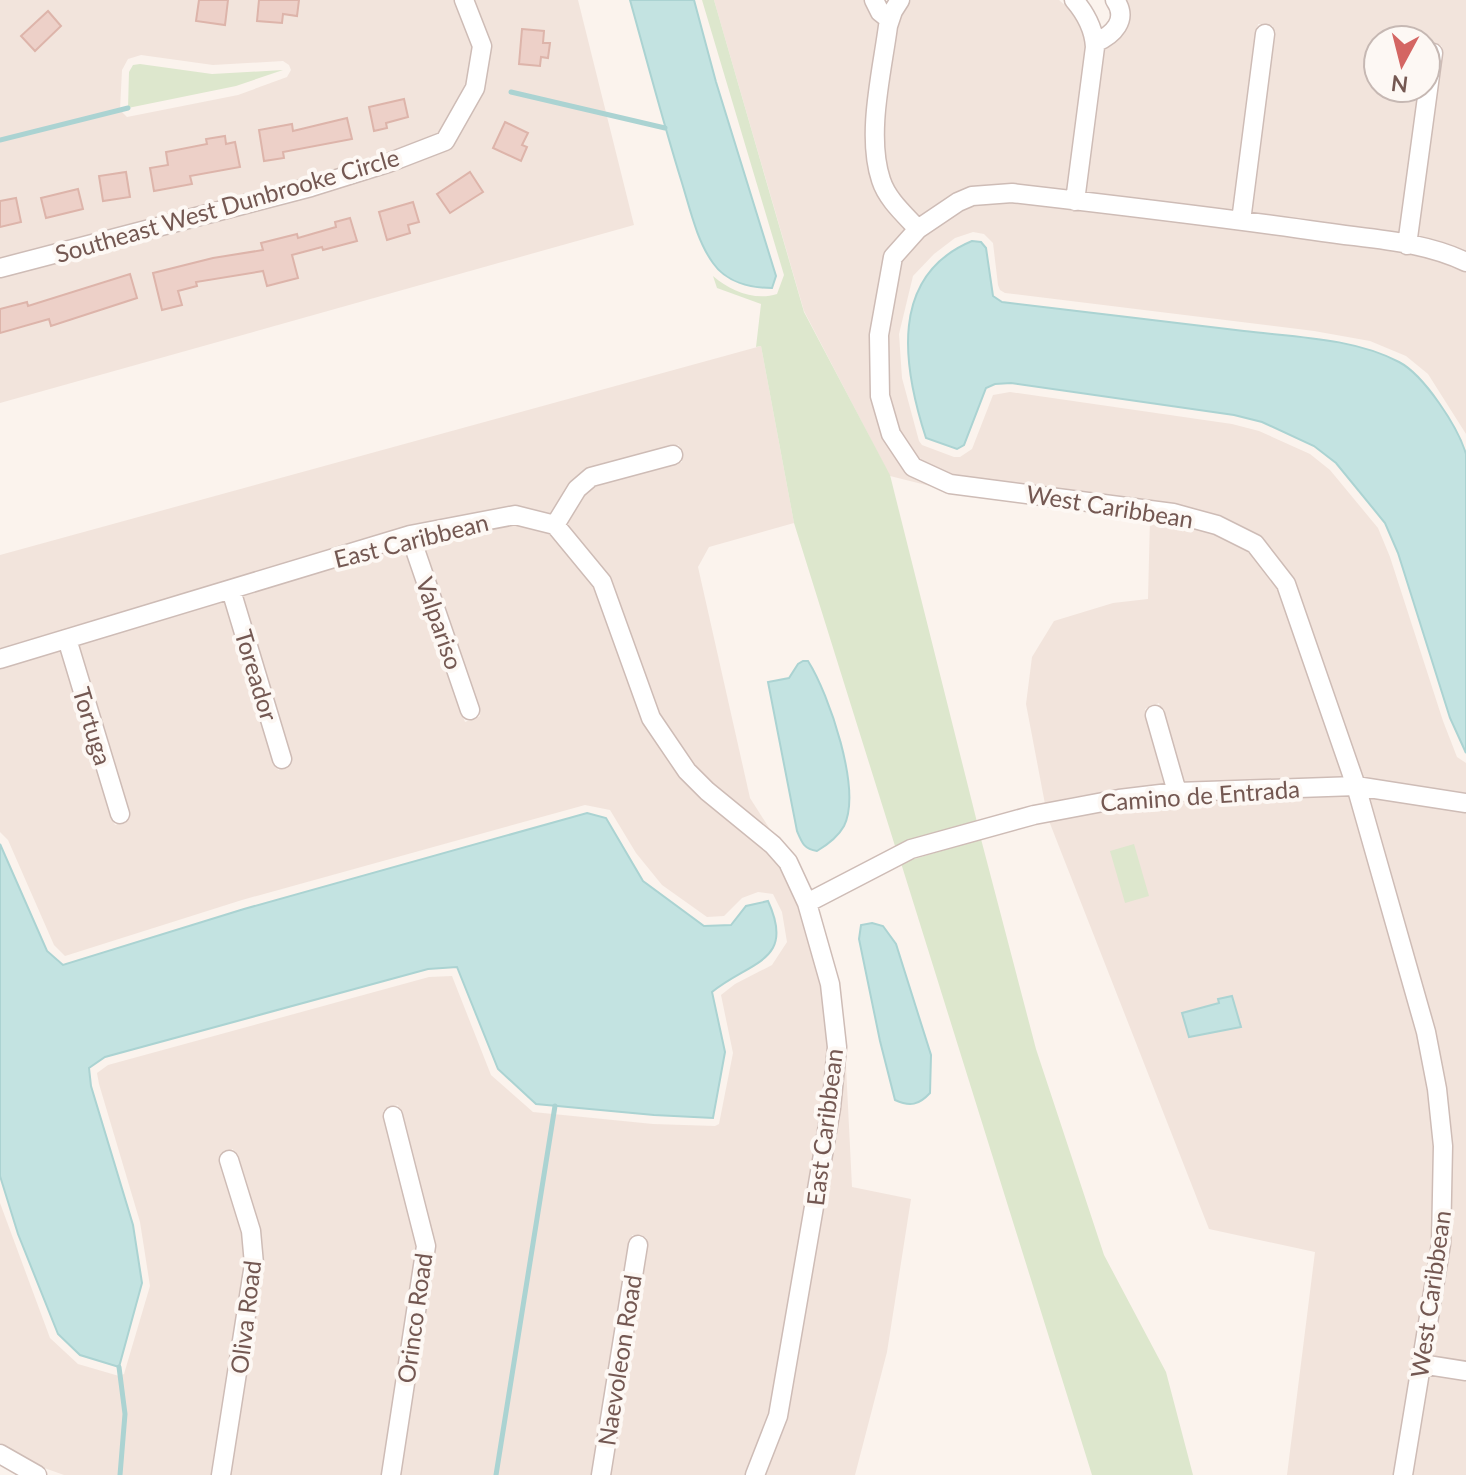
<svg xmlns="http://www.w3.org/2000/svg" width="1466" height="1475" font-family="Lato,sans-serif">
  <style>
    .residential { fill: #f2e4dc; fill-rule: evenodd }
    .green { fill: #dde7cd }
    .water { fill: #c3e3e1; stroke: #abd3d2; stroke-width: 2 }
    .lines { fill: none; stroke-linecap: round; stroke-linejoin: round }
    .stream { stroke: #abd3d2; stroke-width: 5 }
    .building { fill: #edd0c8; stroke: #ddb4aa; stroke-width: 2 }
    .minor-casing { stroke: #cebcb6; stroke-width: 21 }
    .minor { stroke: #fff; stroke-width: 18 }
    .labels { text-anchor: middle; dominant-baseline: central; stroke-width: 8; stroke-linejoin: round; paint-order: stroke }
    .street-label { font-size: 24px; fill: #745852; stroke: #fdf8f4 }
  </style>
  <rect width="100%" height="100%" fill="#fbf3ed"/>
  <path class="residential" d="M0 0H455L474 47 467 85 439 134 386 155 310 178 0 259ZM141 55 213 65 283 61 289 65 291 70 287 77 238 95 127 117 120 110 122 70 128 59Z
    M473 0H578L634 225 0 403V277L313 196 447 149 481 93Z
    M714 0H866L868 8 881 23 867 140 907 229 871 333 907 473 938 488 890 476 804 311Z
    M911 0H1059L1074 13 1086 37 1087 48 1069 191 1012 184 971 187 940 202 919 218 904 202 889 176 883 140 896 28 900 15Z
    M1126 0H1466V252L1451 245 1416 238 1442 46 1426 44V40H1378V88H1420L1400 235 1250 213 1273 26 1258 24 1235 211 1084 193 1103 48 1118 39 1125 31 1129 16Z
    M1011 202 1240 229 1405 253 1445 262 1466 272V434L1428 374 1406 356 1370 341 1314 331 1005 293 1000 290 998 285 993 243 984 234 973 232 955 238 934 254 913 276 899 334 902 378 919 441 922 445 954 457H960L972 449 993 395 1010 392 1232 424 1259 431 1310 454 1330 470 1378 528 1390 557 1443 721 1457 757 1466 763V794L1361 778 1258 535 1219 517 1175 504 952 475 918 460 899 430 888 394 887 335 901 261 923 236 947 218 973 205Z
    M761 346 794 523 709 547 698 567 750 798 773 834 712 784 693 764 658 714 609 578 565 524 583 495 595 485 682 462 679 445 589 469 551 515 514 506 414 524 0 650V555Z
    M1150 518 1214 534 1250 551 1279 589 1344 777 1183 783 1159 703 1145 709 1166 784 1073 797 1045 804 1026 704 1032 657 1054 621 1113 603 1148 599Z
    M515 524 550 533 595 587 644 721 781 867 800 907 822 986 829 1047 823 1107 771 1413 746 1475H609L647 1238 632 1235 593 1475H399L434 1246 431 1227 398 1105 383 1111 417 1247 383 1475H229L262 1265 258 1228 233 1149 219 1155 243 1234 246 1265 213 1475H64L33 1464 0 1443V1203L50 1338 78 1364 119 1376 124 1374 150 1286 140 1222 99 1084 97 1073 108 1065 429 977 452 976 491 1075 533 1112 653 1124 715 1126 719 1124 733 1053 721 995 735 984 772 965 787 942 782 912 773 894 758 892 742 898 724 916 707 917 662 885 636 853 610 810 585 805 242 900 65 956 54 945 8 840 0 832V668L62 650 115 825 130 819 78 645 226 601 278 770 292 764 241 596 405 546 465 722 480 716 421 542Z
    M1350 795 1419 1035 1426 1067 1435 1147 1433 1243 1395 1475H1287L1315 1252 1209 1229 1049 821 1074 815 1178 801Z
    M1367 796 1466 812V1362L1431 1356 1449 1244 1451 1146Z
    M845 1046 852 1187 911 1199 887 1352 855 1475H764L786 1418 799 1350 839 1110Z
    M1428 1374 1466 1380V1475H1411Z"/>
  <path class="green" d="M702 0H714L804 312 890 475 977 822 895 846 794 523 761 346 756 347 761 304 717 288 713 276C730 291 755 301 777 294L784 275Z
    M140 64 212 74 283 70 236 86 128 108 129 72 133 65Z
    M981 839 1036 1049 1104 1255 1166 1372 1193 1475H1092L901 863Z
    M1134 844 1149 896 1125 903 1110 851Z"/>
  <path class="water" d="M630 0H694L716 82 776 276 772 288C750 288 726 282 713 263 697 241 690 209 682 183 663 122 647 61 630 0Z
    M972 241 981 242 986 248 993 296 1002 302C1083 312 1163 321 1244 331 1294 337 1354 338 1399 362 1424 375 1458 427 1466 454V753L1450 718 1398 553 1385 523 1336 463 1314 446 1262 422 1234 415 1011 383 995 384 986 388 964 445 957 449 926 438C903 367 888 276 972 241Z
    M803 661H808C829 694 862 790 844 826 838 837 827 845 817 851 804 849 802 843 797 831L768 682 789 678 798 664Z
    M587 813 606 818 643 881 704 926 731 925 746 906 768 901C796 962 750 961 712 992L725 1052 713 1118 654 1115 536 1104 498 1069 457 967 428 969 105 1057 89 1068 91 1086 133 1225 142 1283 119 1367 80 1355 58 1334 18 1234 0 1176V844L47 951 63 965 244 909Z
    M872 923 883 926 896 944 931 1055 930 1093C919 1105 910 1107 895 1100L880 1041 859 939 861 925Z
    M1232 996 1241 1027 1189 1037 1182 1013 1219 1003 1218 999Z"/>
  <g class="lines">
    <path class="stream" d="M511 92 665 128
      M0 140 128 108
      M119 1367 125 1414 120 1475
      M496 1475 555 1106"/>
  </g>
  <path class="building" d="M199 0H228L225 25 196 21Z
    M259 0H299L297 16 283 14 282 23 257 21Z
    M48 11 61 26 35 51 21 36Z
    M522 29 544 31 543 43H550L548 58 541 57 540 66 519 64Z
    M404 99 408 117 386 123 387 128 374 131 369 107Z
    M347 118 352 139 283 152 284 158 264 161 259 130 292 124 293 131Z
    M505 122 528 133 522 145 527 147 521 161 493 148Z
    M225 136 226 144 235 142 240 167 190 176 192 184 154 191 150 168 168 165 166 152 207 144 206 139Z
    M126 172 130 197 103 201 99 176Z
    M470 172 483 192 450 213 437 194Z
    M78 189 83 209 46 218 41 198Z
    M16 198 21 222 0 227V201Z
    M413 202 419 222 408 225 410 233 387 240 379 212Z
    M350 218 357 241 323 250 322 247 292 255 298 278 267 286 263 271 196 282 197 286 178 291 182 305 162 310 153 273 213 258 263 250 261 243 297 234 298 238 336 227 335 222Z
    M130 274 137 298 51 326 49 319 0 333V309L27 302 28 306Z"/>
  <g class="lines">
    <defs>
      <path id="minor" d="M874 0 880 12 890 20
        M900 0 893 11 888 26C882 72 866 135 881 180 887 199 904 214 918 229
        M1074 0C1086 14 1094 29 1095 47L1075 201
        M1095 43C1113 35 1129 20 1115 0
        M1241 221 1265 34
        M1407 245 1433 53
        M0 268 311 187 388 163 445 141 475 88 482 46 464 0
        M555 525 577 489 591 477 673 455
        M410 535 470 710
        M231 590 282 759
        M67 639 120 814
        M0 659 410 535 515 515 555 525 602 582 651 718 687 771 707 791 773 845 788 862 807 903 830 984 837 1047 831 1108 778 1416 755 1475
        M1155 715 1177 792
        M807 903 911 849 1034 815 1119 799 1177 792 1356 786 1466 803
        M1421 1364 1466 1371
        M0 1454 37 1475
        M221 1475 254 1264 251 1231 229 1160
        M391 1475 426 1246 393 1116
        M601 1475 638 1245
        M1403 1475 1441 1244 1443 1146 1437 1089 1426 1032 1356 786 1286 584 1255 544 1217 525 1173 513 950 484 913 467 891 434 880 396 879 335 893 257 918 229 958 202 972 196 1012 193C1116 205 1219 217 1323 232 1370 239 1423 241 1466 262"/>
    </defs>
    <use href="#minor" class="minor-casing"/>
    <use href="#minor" class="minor"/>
  </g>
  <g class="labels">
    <g class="street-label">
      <text transform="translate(227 205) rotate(-16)">Southeast West Dunbrooke Circle</text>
      <text transform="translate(1110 506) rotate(9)">West Caribbean</text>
      <text transform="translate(411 540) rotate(-14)">East Caribbean</text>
      <text transform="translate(440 623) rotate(71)">Valpariso</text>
      <text transform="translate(257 675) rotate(73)">Toreador</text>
      <text transform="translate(93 726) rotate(73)">Tortuga</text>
      <text transform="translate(1200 795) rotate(-4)">Camino de Entrada</text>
      <text transform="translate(824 1127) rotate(-83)">East Caribbean</text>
      <text transform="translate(1430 1294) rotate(-82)">West Caribbean</text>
      <text transform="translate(245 1317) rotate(-83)">Oliva Road</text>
      <text transform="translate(414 1318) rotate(-82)">Orinco Road</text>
      <text transform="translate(619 1360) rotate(-81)">Naevoleon Road</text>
    </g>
  </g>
  <g transform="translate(1402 64) rotate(187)"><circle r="38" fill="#fdf8f4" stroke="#c6b8b3" stroke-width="2"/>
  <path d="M0-6L14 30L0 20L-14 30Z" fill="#d46663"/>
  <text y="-12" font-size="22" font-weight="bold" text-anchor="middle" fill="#745852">N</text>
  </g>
</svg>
